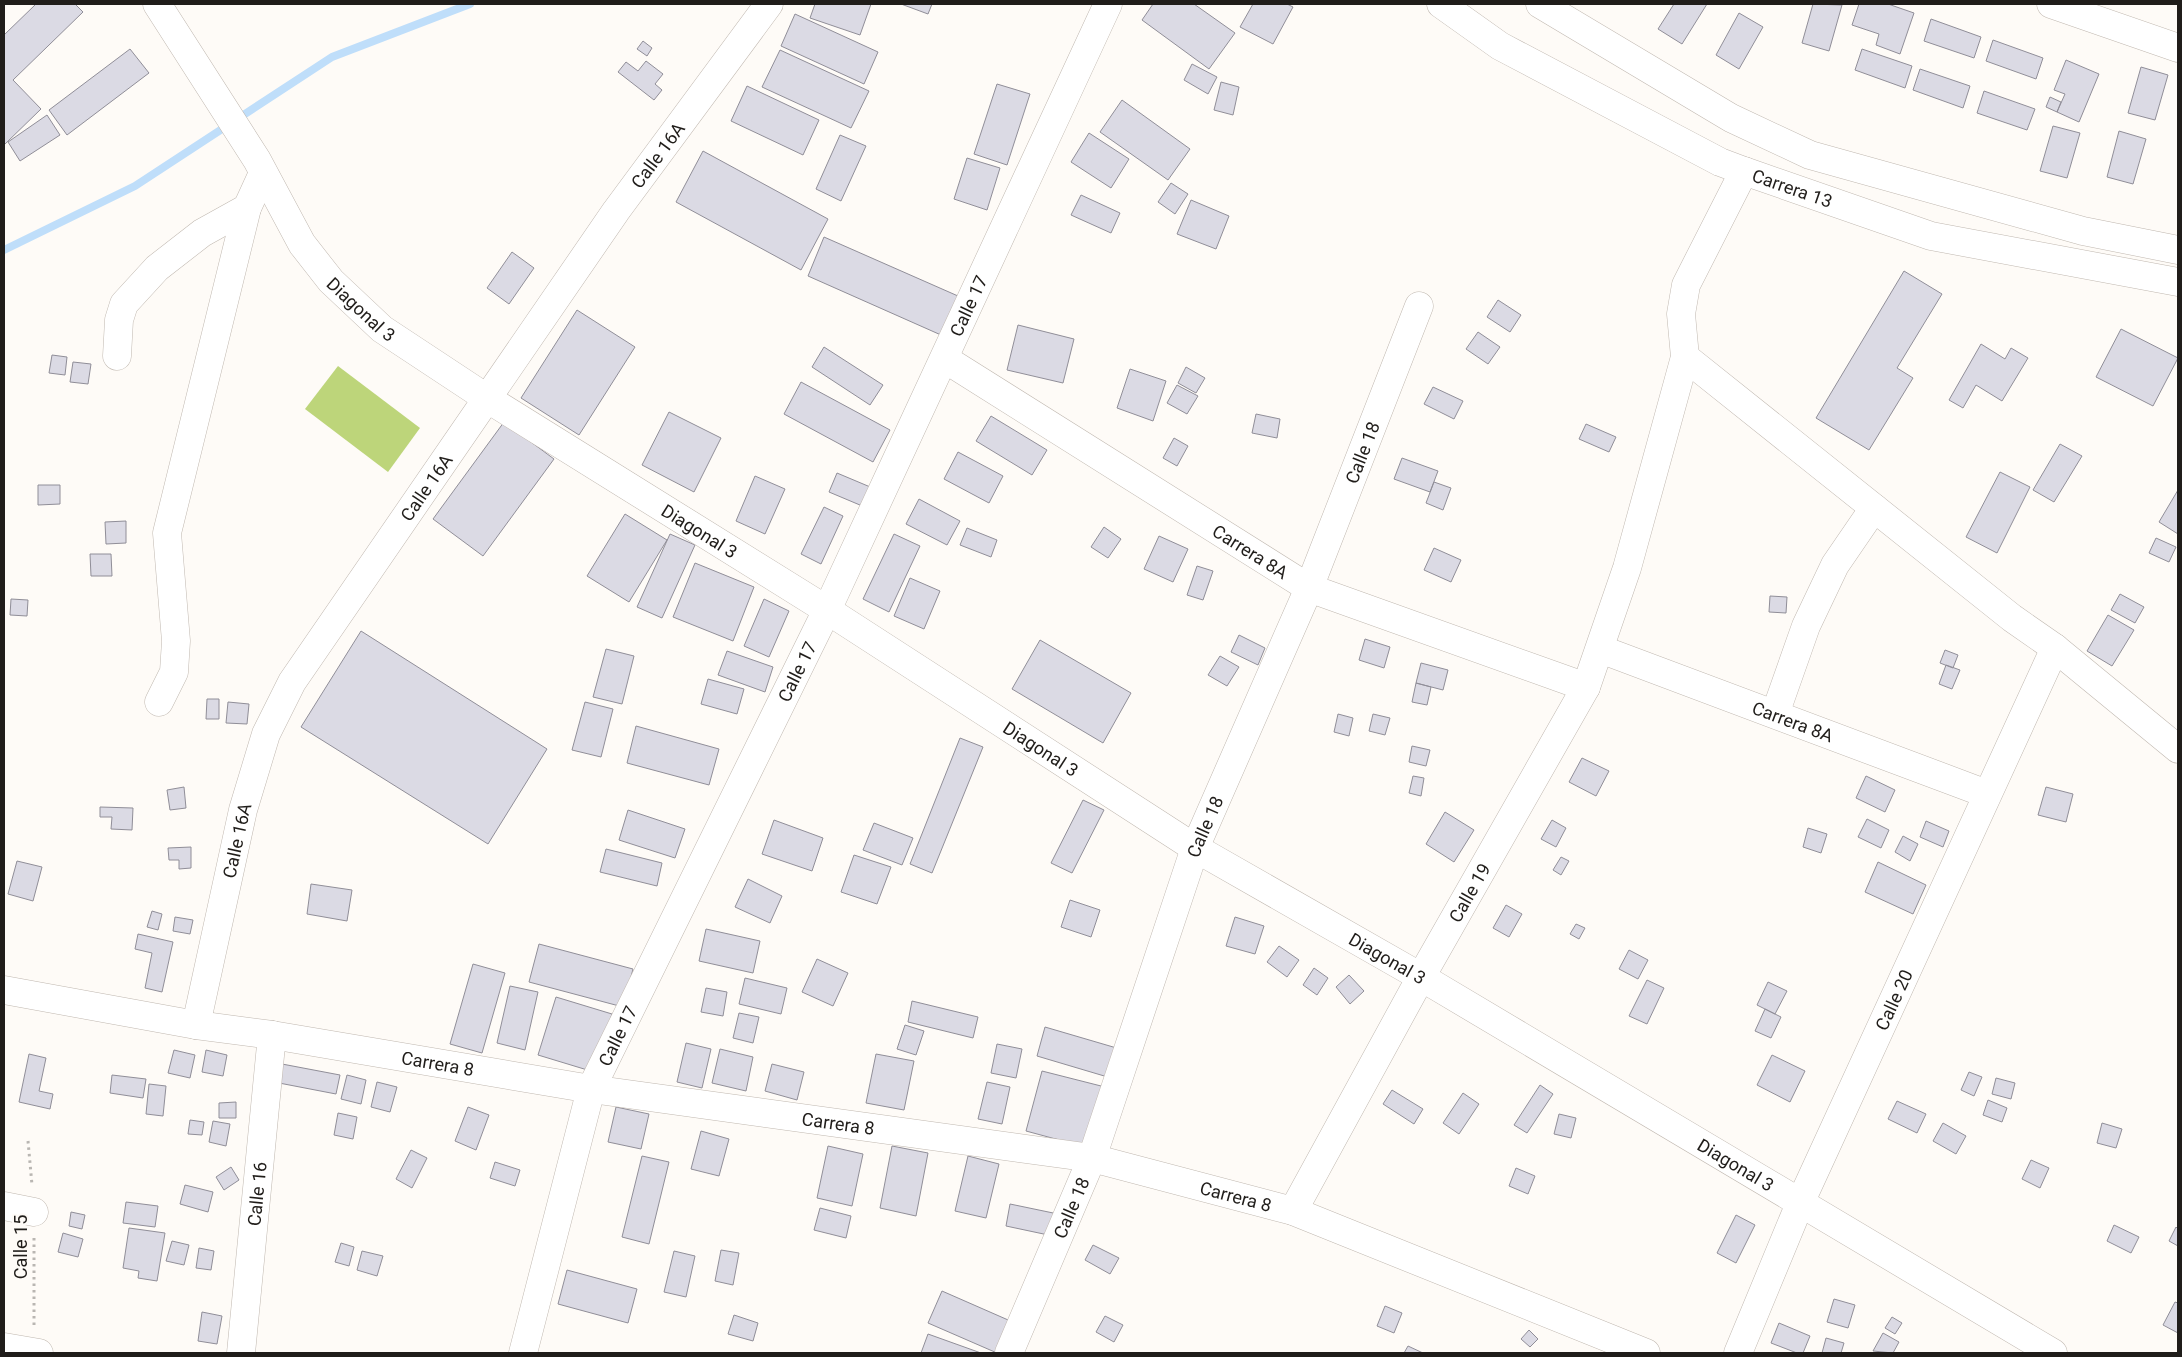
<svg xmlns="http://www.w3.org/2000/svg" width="2182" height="1357" font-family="Roboto,sans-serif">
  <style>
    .green { fill: #bdd57a }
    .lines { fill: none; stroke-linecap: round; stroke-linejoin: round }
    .stream { stroke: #bfdefa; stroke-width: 8 }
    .building { fill: #dbdae4; stroke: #908e98 }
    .minor-casing { stroke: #c0b8b0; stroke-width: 29 }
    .path { stroke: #b9b6b2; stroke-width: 3; stroke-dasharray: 2.5 4; stroke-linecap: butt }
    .minor { stroke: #fff; stroke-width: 28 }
    .labels { text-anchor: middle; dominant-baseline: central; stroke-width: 4; stroke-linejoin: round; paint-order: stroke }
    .street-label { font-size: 18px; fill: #201d1a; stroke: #fefbf7 }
  </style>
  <rect width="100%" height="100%" fill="#fefbf7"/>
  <path class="green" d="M338 366 420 428 388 472 305 409Z"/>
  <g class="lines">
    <path class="stream" d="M4 250 135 186 332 57 470 4"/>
  </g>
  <path class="building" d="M36 4H75L83 12 13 80 41 109 4 145V35Z
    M815 4H871L860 35 810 18Z
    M901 4H932L928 14Z
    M1153 4H1194L1235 33 1209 69 1142 20Z
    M1253 4H1287L1293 7 1273 44 1240 27Z
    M1674 4H1707L1682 44 1658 29Z
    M1813 4 1842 5 1829 51 1802 43Z
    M1859 4H1888L1914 13 1900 54 1876 45 1879 34 1852 25Z
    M1739 13 1763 27 1739 69 1716 55Z
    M795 14 878 52 864 84 781 46Z
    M1931 19 1981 37 1974 58 1924 41Z
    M1993 40 2043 58 2036 79 1986 61Z
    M643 41 652 48 647 56 637 49Z
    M130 49 149 73 67 135 49 110Z
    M1862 49 1912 66 1905 88 1855 70Z
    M780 50 869 91 851 128 762 87Z
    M2066 60 2099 74 2079 122 2057 112 2065 94 2054 90Z
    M646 61 663 74 655 84 662 90 654 100 618 72 626 62 638 71Z
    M1192 64 1217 77 1208 94 1184 80Z
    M2141 67 2168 75 2155 120 2128 113Z
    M1920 69 1970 86 1963 108 1913 90Z
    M1221 82 1239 87 1233 115 1214 110Z
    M997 84 1030 94 1007 165 974 154Z
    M747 86 819 120 803 155 731 121Z
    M1984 91 2035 109 2027 130 1977 113Z
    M2050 97 2061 102 2057 112 2046 107Z
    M1122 100 1190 149 1168 180 1100 132Z
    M47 115 60 135 20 161 8 142Z
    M2053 126 2080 133 2067 178 2040 171Z
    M2119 131 2146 139 2133 184 2107 177Z
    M1089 133 1129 159 1111 188 1071 162Z
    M840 135 866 146 841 201 816 189Z
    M703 151 828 219 801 270 676 202Z
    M967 158 1000 168 987 210 954 199Z
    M1171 183 1188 194 1175 214 1158 202Z
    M1081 195 1120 213 1111 233 1071 215Z
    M1191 200 1229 216 1216 249 1177 234Z
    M824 237 958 296 941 335 808 276Z
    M512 252 534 268 509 304 487 288Z
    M1904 271 1942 294 1897 368 1913 378 1869 450 1816 418Z
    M1498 300 1521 315 1510 332 1487 317Z
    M577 310 635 347 579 435 521 398Z
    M1018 325 1074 339 1063 383 1007 370Z
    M2121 329 2178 358 2153 406 2096 377Z
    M1478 332 1500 347 1488 364 1466 349Z
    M1981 344 2005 359 2011 348 2028 358 2002 401 1976 385 1963 408 1949 400Z
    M824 347 883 385 870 405 812 367Z
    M52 355 67 357 65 375 49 373Z
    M73 362 91 364 88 384 70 382Z
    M1186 367 1205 378 1196 393 1178 383Z
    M1130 369 1166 381 1153 421 1117 408Z
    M801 382 890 430 873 462 784 414Z
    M1177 385 1198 396 1187 414 1167 403Z
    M1433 387 1463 401 1454 419 1424 404Z
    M669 412 721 438 694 492 642 465Z
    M1256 414 1280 419 1277 438 1252 433Z
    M991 416 1047 450 1032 475 976 441Z
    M504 422 554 459 483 556 433 519Z
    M1586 424 1616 437 1609 452 1579 439Z
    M1174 438 1188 446 1177 466 1163 458Z
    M2060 444 2082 456 2054 502 2033 490Z
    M958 452 1003 476 989 503 944 479Z
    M1402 458 1438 471 1430 492 1394 479Z
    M2000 472 2030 487 1997 553 1966 537Z
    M837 473 875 489 867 508 829 492Z
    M755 476 785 489 765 534 736 521Z
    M1434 482 1451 488 1443 510 1426 503Z
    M38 485H60V504L38 505Z
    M2178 490V534L2159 522Z
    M919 499 960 521 947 545 906 524Z
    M824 507 843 516 821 564 801 554Z
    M625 514 667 540 629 602 587 576Z
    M126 521V543L106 544 105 522Z
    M1104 527 1121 539 1108 558 1091 547Z
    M967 528 997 540 991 557 960 545Z
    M670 534 695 545 662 618 637 607Z
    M894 534 920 546 889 612 863 599Z
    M1159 536 1188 549 1173 582 1144 569Z
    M2156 538 2176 547 2169 562 2149 553Z
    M1434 548 1461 560 1451 582 1424 570Z
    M90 554H111L112 576H91Z
    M695 563 754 587 733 641 673 617Z
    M1197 566 1213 571 1203 600 1187 595Z
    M910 578 940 591 924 629 894 616Z
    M2120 594 2144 607 2135 623 2111 610Z
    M1770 596 1787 597 1786 613 1769 612Z
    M11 599 28 600 27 616 10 615Z
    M764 599 789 611 769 657 744 646Z
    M2108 615 2134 630 2112 666 2087 651Z
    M361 631 547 749 488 844 301 727Z
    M1239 635 1265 648 1258 665 1231 652Z
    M1365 639 1390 647 1384 668 1359 660Z
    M1040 640 1131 693 1103 743 1012 689Z
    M606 649 634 656 622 704 593 697Z
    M1945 650 1958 655 1953 668 1940 663Z
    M727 651 773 667 765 692 718 675Z
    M1220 656 1239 667 1227 686 1208 675Z
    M1421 663 1448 670 1443 690 1416 683Z
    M1946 665 1960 670 1952 689 1939 684Z
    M708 679 744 689 737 714 701 704Z
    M1416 683 1431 687 1427 705 1412 702Z
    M207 699H219V719H206Z
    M228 702 249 704 247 724 226 723Z
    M585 702 613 709 601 757 572 750Z
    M1338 714 1353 718 1349 736 1334 732Z
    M1373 714 1390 718 1385 735 1369 731Z
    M636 726 719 749 709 785 627 763Z
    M960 738 983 747 932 873 910 864Z
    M1412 746 1430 750 1426 766 1409 762Z
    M1582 758 1609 771 1596 796 1569 782Z
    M1413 776 1424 778 1421 796 1409 793Z
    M1866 776 1895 790 1885 812 1856 798Z
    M184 787 186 808 170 810 167 790Z
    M2046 787 2073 794 2066 822 2038 815Z
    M1083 800 1104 810 1072 873 1051 863Z
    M100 807 133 808 132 830 111 829 112 817H100Z
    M628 810 685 829 675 858 619 840Z
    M1445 812 1474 830 1454 862 1426 844Z
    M1867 819 1889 830 1881 848 1858 837Z
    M774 820 823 838 812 871 762 854Z
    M1552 820 1566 828 1556 847 1541 839Z
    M1926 821 1949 831 1943 847 1920 837Z
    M874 823 913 838 902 865 863 850Z
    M1808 828 1827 834 1821 853 1803 847Z
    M1903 836 1918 844 1910 861 1895 852Z
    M191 847V868L179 869V860H169L168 848Z
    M606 849 662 863 657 886 600 872Z
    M854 855 891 867 877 904 841 892Z
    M1561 857 1569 861 1561 875 1553 870Z
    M17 861 42 867 33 901 8 894Z
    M1878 862 1926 885 1913 914 1865 892Z
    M748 879 782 896 770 923 735 907Z
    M311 884 352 890 347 921 307 914Z
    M1070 900 1100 910 1091 937 1061 927Z
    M1506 905 1522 914 1509 937 1493 928Z
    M152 911 162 914 158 930 147 927Z
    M175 917 193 920 190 934 173 931Z
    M1235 917 1264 926 1255 954 1226 946Z
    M1576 924 1585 928 1579 939 1570 934Z
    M706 929 760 941 753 973 699 961Z
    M138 934 173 942 162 992 145 988 152 953 135 949Z
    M539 944 633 969 623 1007 529 982Z
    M1279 946 1299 960 1287 977 1267 962Z
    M1629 950 1648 960 1638 979 1619 969Z
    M817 959 848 973 833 1006 802 992Z
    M473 964 505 973 482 1053 450 1044Z
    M1314 968 1328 978 1317 995 1303 985Z
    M1349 975 1364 991 1350 1004 1336 987Z
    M745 978 787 988 781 1014 739 1004Z
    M1647 980 1664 988 1647 1024 1629 1016Z
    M1768 982 1787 991 1775 1014 1757 1005Z
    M510 986 538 992 525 1050 497 1043Z
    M706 988 727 992 723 1016 701 1012Z
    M556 997 612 1014 594 1072 538 1055Z
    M912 1001 978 1017 973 1038 908 1022Z
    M1765 1009 1781 1017 1771 1038 1755 1031Z
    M739 1013 759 1017 753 1043 733 1038Z
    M905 1025 924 1031 916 1055 897 1049Z
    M1045 1027 1120 1049 1111 1078 1037 1056Z
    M686 1043 711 1049 702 1088 677 1082Z
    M997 1044 1022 1049 1016 1078 991 1073Z
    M720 1049 753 1057 746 1091 712 1083Z
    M174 1050 195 1055 190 1078 168 1073Z
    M206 1050 227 1055 223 1076 202 1072Z
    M29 1054 46 1058 39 1091 53 1094 50 1109 19 1102Z
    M876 1054 914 1061 904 1110 866 1103Z
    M1772 1055 1805 1071 1790 1102 1757 1085Z
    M282 1064 340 1075 336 1094 279 1083Z
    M772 1064 804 1072 797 1100 765 1091Z
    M1042 1071 1105 1087 1089 1148 1026 1131Z
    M1969 1072 1982 1077 1974 1096 1961 1090Z
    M112 1075 146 1079 143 1098 110 1093Z
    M347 1075 366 1080 361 1104 341 1099Z
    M1996 1078 2015 1083 2011 1099 1992 1094Z
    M377 1082 397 1087 390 1112 371 1107Z
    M987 1082 1010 1087 1002 1124 978 1119Z
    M149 1084 166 1086 163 1116 146 1114Z
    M1540 1085 1553 1094 1527 1133 1514 1125Z
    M1392 1090 1423 1109 1414 1124 1383 1104Z
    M1463 1093 1479 1104 1459 1134 1443 1123Z
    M1988 1100 2007 1108 2002 1122 1983 1115Z
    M1897 1101 1926 1114 1917 1133 1888 1119Z
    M236 1102V1118H219V1103Z
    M468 1107 489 1115 476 1150 455 1141Z
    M616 1107 649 1114 641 1149 608 1142Z
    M338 1113 357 1117 353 1139 334 1135Z
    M1559 1114 1576 1118 1571 1138 1554 1134Z
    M190 1120 204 1122 202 1135 188 1134Z
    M213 1121 230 1124 226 1146 209 1142Z
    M1943 1123 1966 1136 1956 1154 1933 1141Z
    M2102 1123 2122 1129 2116 1148 2097 1143Z
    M701 1131 729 1139 719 1176 691 1169Z
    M828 1146 863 1154 852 1206 817 1198Z
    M892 1146 928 1153 916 1216 880 1208Z
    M411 1150 427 1158 412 1188 396 1179Z
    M642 1156 669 1162 649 1244 622 1237Z
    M968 1156 999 1164 986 1218 955 1211Z
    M2031 1160 2049 1168 2040 1188 2022 1179Z
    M495 1162 520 1170 515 1186 490 1178Z
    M231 1167 239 1180 224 1190 216 1177Z
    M1516 1168 1535 1176 1528 1194 1509 1186Z
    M185 1185 213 1192 208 1212 180 1204Z
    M126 1202 158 1206 155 1227 123 1223Z
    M1010 1204 1058 1214 1053 1236 1006 1226Z
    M820 1208 851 1216 846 1238 814 1230Z
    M71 1212 85 1215 82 1229 69 1226Z
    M1736 1215 1755 1225 1736 1263 1717 1253Z
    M2114 1225 2139 1237 2131 1253 2107 1241Z
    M2176 1227 2178 1229V1246L2169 1241Z
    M129 1228 165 1233 157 1281 138 1278 139 1271 123 1268Z
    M63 1233 83 1239 78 1257 58 1252Z
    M172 1241 189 1245 184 1265 166 1261Z
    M341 1243 354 1247 349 1266 335 1262Z
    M1093 1245 1119 1258 1110 1274 1085 1260Z
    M199 1248 214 1251 211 1270 196 1268Z
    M721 1250 739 1253 733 1285 715 1281Z
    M362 1251 383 1256 377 1276 357 1270Z
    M674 1251 695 1256 686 1297 664 1292Z
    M567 1270 637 1289 628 1323 558 1304Z
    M942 1291 1015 1323 997 1353 928 1323Z
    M1834 1299 1855 1305 1848 1328 1827 1322Z
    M2175 1302 2178 1303V1333L2163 1325Z
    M1385 1306 1402 1313 1394 1333 1377 1326Z
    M202 1312 222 1316 217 1344 198 1341Z
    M734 1315 758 1323 753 1341 728 1334Z
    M1105 1316 1123 1325 1114 1342 1096 1332Z
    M1892 1317 1902 1323 1895 1334 1885 1328Z
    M1779 1323 1810 1336 1803 1353H1797L1771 1343Z
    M1529 1330 1538 1339 1530 1347 1521 1339Z
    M1883 1333 1899 1342 1893 1353 1873 1351Z
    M928 1334 981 1353H921Z
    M1826 1338 1844 1343 1841 1353H1822Z
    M1408 1346 1423 1353H1404Z"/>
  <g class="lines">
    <defs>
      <g id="minor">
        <path id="s1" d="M157 4 257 160 302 244 331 281 382 329 488 399 827 610 1195 848 1421 977 2053 1353"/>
        <path id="s2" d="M1441 4 1500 46 1720 162 1744 171 1931 236 2178 282"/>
        <path d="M1540 4 1731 118 1810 155 2083 231 2178 250"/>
        <path d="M2051 4 2178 48"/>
        <path d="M117 356 119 320 124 304 157 268 202 233 247 208"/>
        <path d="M1685 357 2012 618 2055 648 2178 749"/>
        <path id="s3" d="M945 359 1309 588 1586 687"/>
        <path id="s4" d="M1600 649 1987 794"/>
        <path d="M159 702 174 672 176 641 167 533 247 208 263 173"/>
        <path d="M1775 714 1806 626 1835 565 1874 508"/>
        <path id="s5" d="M4 990 196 1025 272 1035 591 1089 1092 1158 1293 1211 1646 1353"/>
        <path id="s6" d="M196 1025 243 810 266 734 292 682 616 211 769 4"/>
        <path d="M4 1206 34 1212"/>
        <path id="s7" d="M1293 1211 1421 977 1586 687 1627 568 1685 357 1681 314 1686 285 1744 171"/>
        <path d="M4 1347 39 1353"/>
        <path id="s8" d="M241 1353 272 1035"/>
        <path id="s9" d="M523 1353 591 1089 827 610 1108 4"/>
        <path id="s10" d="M1009 1353 1092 1158 1195 848 1309 588 1419 306"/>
        <path id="s11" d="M1738 1353 1801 1201 2055 648"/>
      </g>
    </defs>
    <use href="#minor" class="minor-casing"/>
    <path class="path" d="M28 1141 32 1185
      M34 1325V1236"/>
    <use href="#minor" class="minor"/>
  </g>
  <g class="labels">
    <g class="street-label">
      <text stroke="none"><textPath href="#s6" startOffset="999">Calle 16A</textPath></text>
      <text stroke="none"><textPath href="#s2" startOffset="398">Carrera 13</textPath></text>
      <text stroke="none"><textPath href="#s9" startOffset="1142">Calle 17</textPath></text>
      <text stroke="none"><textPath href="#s1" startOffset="369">Diagonal 3</textPath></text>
      <text stroke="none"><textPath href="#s10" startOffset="968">Calle 18</textPath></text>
      <text stroke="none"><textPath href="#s6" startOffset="594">Calle 16A</textPath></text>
      <text stroke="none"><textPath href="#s1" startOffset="774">Diagonal 3</textPath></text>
      <text stroke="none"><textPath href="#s3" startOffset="361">Carrera 8A</textPath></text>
      <text stroke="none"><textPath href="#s9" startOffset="738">Calle 17</textPath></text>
      <text stroke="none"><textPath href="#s4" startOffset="206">Carrera 8A</textPath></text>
      <text stroke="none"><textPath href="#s1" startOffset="1179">Diagonal 3</textPath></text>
      <text stroke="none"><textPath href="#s10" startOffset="562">Calle 18</textPath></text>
      <text stroke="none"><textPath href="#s6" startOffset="189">Calle 16A</textPath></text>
      <text stroke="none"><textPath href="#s7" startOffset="364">Calle 19</textPath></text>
      <text stroke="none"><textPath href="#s1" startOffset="1584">Diagonal 3</textPath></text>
      <text stroke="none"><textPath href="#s11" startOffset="386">Calle 20</textPath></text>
      <text stroke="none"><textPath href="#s9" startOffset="332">Calle 17</textPath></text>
      <text stroke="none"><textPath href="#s5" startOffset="440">Carrera 8</textPath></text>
      <text stroke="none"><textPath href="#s5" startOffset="845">Carrera 8</textPath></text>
      <text stroke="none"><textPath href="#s1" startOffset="1989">Diagonal 3</textPath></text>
      <text stroke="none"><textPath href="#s8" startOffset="160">Calle 16</textPath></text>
      <text stroke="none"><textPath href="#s5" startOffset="1250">Carrera 8</textPath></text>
      <text stroke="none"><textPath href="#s10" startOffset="158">Calle 18</textPath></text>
      <text transform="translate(20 1247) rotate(-90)">Calle 15</text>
    </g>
  </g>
  <rect width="2182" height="1357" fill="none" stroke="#201d1a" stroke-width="10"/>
</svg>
